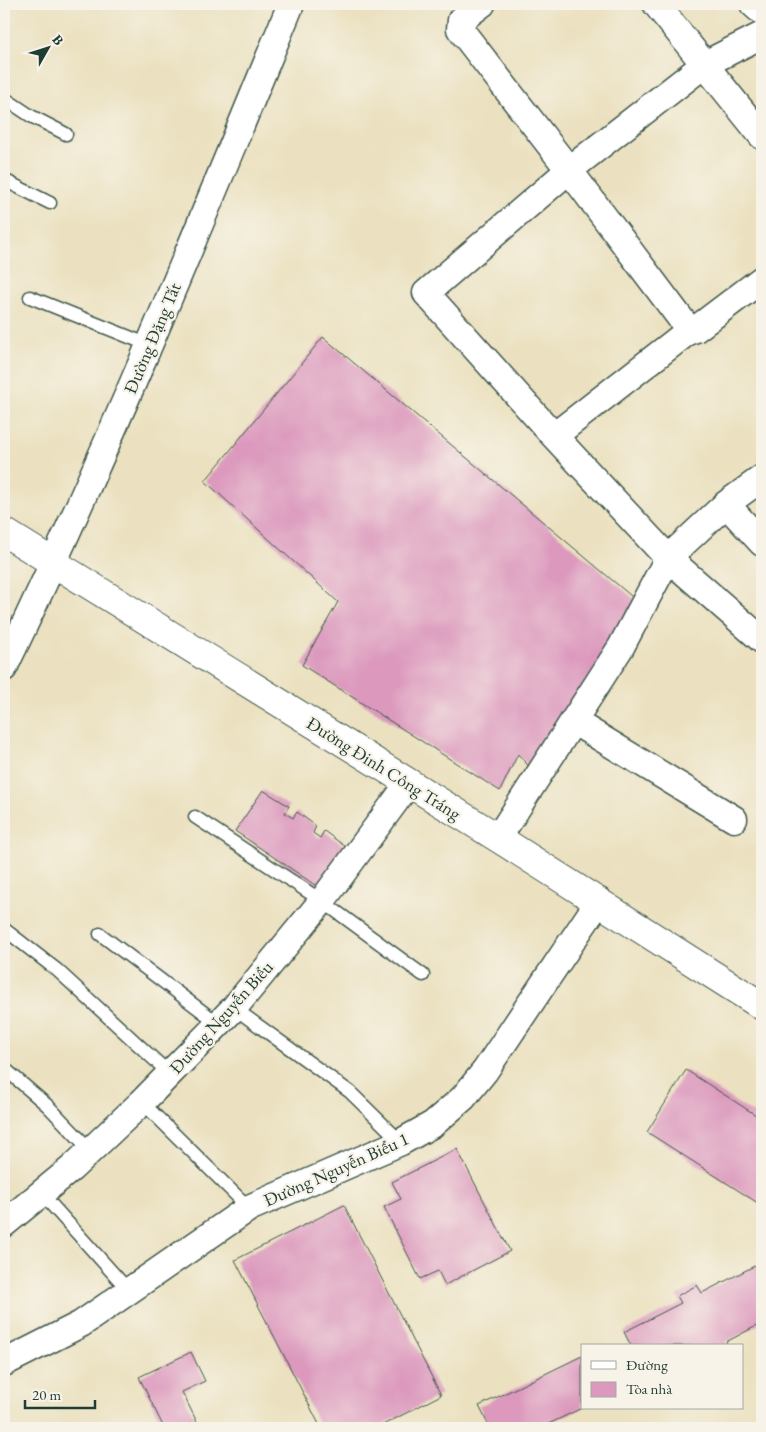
<svg xmlns="http://www.w3.org/2000/svg" width="766" height="1432" font-family="'EB Garamond',serif">
  <style>
    .building { fill: #dc99bd }
    .lines { fill: none; stroke-linecap: round; stroke-linejoin: round }
    .service-casing { stroke: #3e5649; stroke-width: 15 }
    .minor-casing { stroke: #3e5649; stroke-width: 29 }
    .tertiary-casing { stroke: #3e5649; stroke-width: 30 }
    .service { stroke: #fff; stroke-width: 12 }
    .minor { stroke: #fff; stroke-width: 26 }
    .tertiary { stroke: #fff; stroke-width: 28 }
    .labels { text-anchor: middle; dominant-baseline: central; stroke-width: 4.5; stroke-linejoin: round; paint-order: stroke }
    .street-label { font-size: 18px; fill: #1f3d34; stroke: #f7f3e8 }
  </style>
  <rect width="100%" height="100%" fill="#f7f3e8"/>
  <filter id="ink" filterUnits="userSpaceOnUse"><feTurbulence type="fractalNoise" baseFrequency=".02" numOctaves="2"/><feDisplacementMap in="SourceGraphic" scale="10" xChannelSelector="R" yChannelSelector="G"/><feConvolveMatrix kernelMatrix="1 2 1 2 8 2 1 2 1" color-interpolation-filters="sRGB"/></filter>
  <filter id="wash" filterUnits="userSpaceOnUse"><feTurbulence type="fractalNoise" baseFrequency=".0096" numOctaves="4" result="noise"/><feDisplacementMap in="SourceGraphic" scale="20" xChannelSelector="R" yChannelSelector="G"/><feGaussianBlur stdDeviation="1.12" result="paint"/><feColorMatrix in="noise" values="0 0 0 0 0 0 0 0 0 0 0 0 0 0 0 0 0 1.4 0 .05"/><feComposite in="paint" operator="in"/></filter>
  <g filter="url(#wash)">
    <rect width="100%" height="100%" fill="#ebe1c0"/>
    <g id="blocks">
      <path class="building" d="M323 337 637 601 532 770 518 754 500 791 302 665 338 602 205 481Z
        M263 790 289 806 285 813 293 818 297 812 316 826 313 833 320 838 324 831 350 850 324 891 235 831Z
        M686 1070 762 1119V1202L761 1205 647 1132Z
        M457 1149 510 1251 445 1285 438 1271 420 1279 384 1207 401 1199 392 1182Z
        M344 1205 441 1395 377 1428H321L235 1260Z
        M762 1262V1323L726 1342 728 1346H631L624 1332 681 1303 677 1296 697 1285 702 1293Z
        M191 1352 205 1381 182 1392 200 1428H164L139 1377Z
        M582 1356V1408L540 1428H490L479 1406Z"/>
    </g>
  </g>
  <g filter="url(#ink)">
    <use href="#blocks" fill-opacity="0" stroke="#3e5649" stroke-width="1"/>
    <g class="lines">
      <defs>
        <path id="service" d="M4 98 31 116 66 134
          M4 180 50 203
          M30 297 149 345
          M195 817 322 901 423 975
          M4 929 57 970 170 1074
          M100 934 219 1024
          M234 1008 350 1092 401 1142
          M4 1068 48 1106 91 1151
          M142 1102 249 1208
          M42 1194 130 1292"/>
        <path id="minor" d="M482 4 461 20 460 29 569 170 687 327 693 330 696 329 762 279
          M656 4 762 136
          M753 4 762 12
          M762 35 705 64 569 170 426 293 554 436 668 558 762 640
          M554 436 690 330
          M726 504 762 543
          M4 668C108 451 199 227 291 4
          M573 721 734 819
          M498 838 621 647 668 558 726 504 762 478
          M4 1224 72 1168 142 1102 234 1008 322 901 409 783
          M4 1363 81 1324 249 1208 401 1142 433 1124 463 1098 485 1071 599 901"/>
        <path id="tertiary" d="M4 532 498 838 762 1006"/>
      </defs>
      <use href="#service" class="service-casing"/>
      <use href="#minor" class="minor-casing"/>
      <use href="#tertiary" class="tertiary-casing"/>
      <use href="#service" class="service"/>
      <use href="#minor" class="minor"/>
      <use href="#tertiary" class="tertiary"/>
    </g>
  </g>
  <g class="labels">
    <g class="street-label">
      <text transform="translate(152 338) rotate(-67)">Đường Đặng Tất</text>
      <text transform="translate(384 768) rotate(32)">Đường Đinh Công Tráng</text>
      <text transform="translate(221 1017) rotate(-48)">Đường Nguyễn Biểu</text>
      <text transform="translate(336 1169) rotate(-24)">Đường Nguyễn Biểu 1</text>
    </g>
  </g>
  <rect width="766" height="1432" fill="none" stroke="#f7f3e8" stroke-width="20"/>
  <rect x="581" y="1344" width="162" height="65" fill="#f7f3e8" stroke="#a1aaa0"/>
  <rect x="591" y="1361" width="25" height="8" fill="#ffffff" stroke="#a1aaa0"/>
  <text x="626" y="1370" font-size="15" fill="#1f3d34">Đường</text>
  <rect x="591" y="1382" width="25" height="15" fill="#dc99bd" stroke="#a1aaa0"/>
  <text x="626" y="1394" font-size="15" fill="#1f3d34">Tòa nhà</text>
  <g transform="translate(48 48) rotate(51)" stroke="#f7f3e8" stroke-width="4" paint-order="stroke">
  <path d="M0-4L9 19L0 12L-9 19Z" fill="#1f3d34"/>
  <text y="-8" font-size="14" font-weight="bold" text-anchor="middle" fill="#1f3d34">B</text>
  </g>
  <path d="M25 1400v8h70v-8" fill="none" stroke="#1f3d34" stroke-width="2.5"/>
  <text x="32" y="1400" font-size="15" fill="#1f3d34" stroke="#f7f3e8" stroke-width="4" paint-order="stroke">20 m</text>
</svg>
